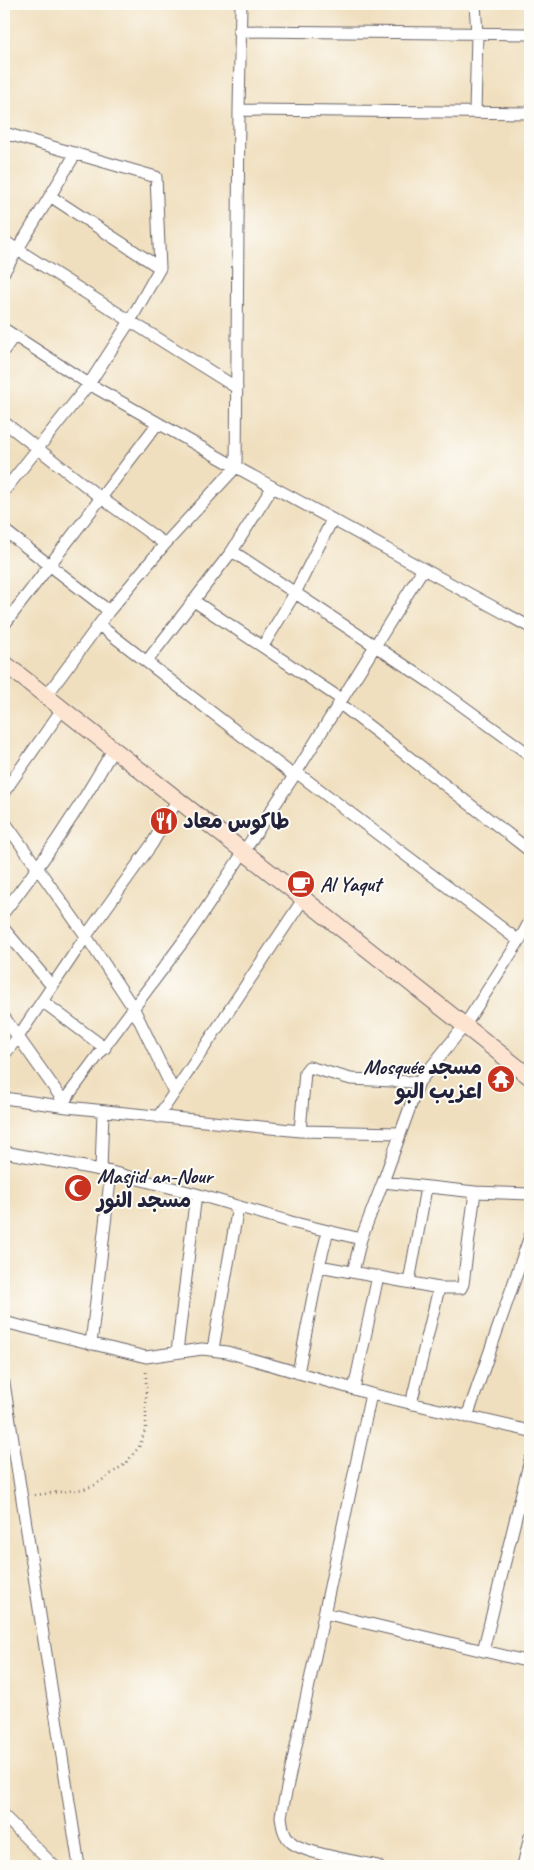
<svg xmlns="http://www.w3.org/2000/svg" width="534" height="1870" font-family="Caveat,'Playpen Sans Arabic',sans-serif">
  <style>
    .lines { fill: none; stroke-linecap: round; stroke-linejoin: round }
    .minor-casing { stroke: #6a6469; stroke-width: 13 }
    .secondary-casing { stroke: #6a6469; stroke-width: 18 }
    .path { stroke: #6a6469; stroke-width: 2.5; stroke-dasharray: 1 4; stroke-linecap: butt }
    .minor { stroke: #fff; stroke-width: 11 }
    .secondary { stroke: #fde4d1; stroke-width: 16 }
    .labels { text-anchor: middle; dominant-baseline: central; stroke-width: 4; stroke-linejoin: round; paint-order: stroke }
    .poi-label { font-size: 21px; font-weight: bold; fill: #22223b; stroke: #fdfcf7; text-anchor: start }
  </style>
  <rect width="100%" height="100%" fill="#fdfcf7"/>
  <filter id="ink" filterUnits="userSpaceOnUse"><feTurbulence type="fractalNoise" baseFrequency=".02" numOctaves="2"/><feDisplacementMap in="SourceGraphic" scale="10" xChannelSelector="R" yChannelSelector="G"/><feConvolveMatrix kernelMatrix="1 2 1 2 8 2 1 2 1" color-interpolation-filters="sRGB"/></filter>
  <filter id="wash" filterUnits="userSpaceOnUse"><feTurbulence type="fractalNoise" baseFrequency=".0096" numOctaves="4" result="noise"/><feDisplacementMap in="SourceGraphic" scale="20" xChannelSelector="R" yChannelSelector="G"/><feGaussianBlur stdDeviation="1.12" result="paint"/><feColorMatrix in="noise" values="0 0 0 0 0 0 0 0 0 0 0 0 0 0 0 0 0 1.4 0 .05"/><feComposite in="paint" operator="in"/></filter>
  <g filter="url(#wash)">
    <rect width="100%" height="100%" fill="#f0dfbe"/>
  </g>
  <g filter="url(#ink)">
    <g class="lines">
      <defs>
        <path id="minor" d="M239 31 530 34
          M239 110 241 4
          M475 112 477 34 475 4
          M4 138 8 134 156 177 160 268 130 321 4 241
          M50 196 160 268
          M4 272 76 153
          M4 329 89 384 236 467 530 627
          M4 350 14 336
          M4 422 101 498 165 544
          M4 491 89 384 130 321 237 388
          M4 530 109 611
          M232 551 431 683 530 755
          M194 601 341 699
          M4 625 158 423
          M263 646 295 593 332 520
          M147 661 232 551 272 488
          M47 695 109 611 165 544 236 467 239 110 530 113
          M339 703 530 851
          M296 772 519 941
          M294 776 423 569
          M4 792 63 708
          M4 821 86 936 134 1009 174 1092
          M4 912C45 860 81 806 114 748
          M530 921 519 941 465 1025 419 1082 383 1182 475 1192 530 1194
          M4 929 52 986
          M42 1001 105 1048
          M4 1017 67 1106
          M4 1055 18 1037 86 936 152 844 178 799
          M4 1098 67 1107 300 1131 305 1072 309 1067 351 1079 413 1082
          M64 1101 191 931 294 776 99 625
          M158 1117 304 898
          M300 1131 400 1133
          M4 1152 111 1172 196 1194 291 1222 361 1239 383 1182
          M101 1170 103 1111
          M319 1266 439 1288
          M353 1272 361 1239
          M409 1282 426 1188
          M4 1322 146 1357 202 1349 227 1352 371 1394 530 1431
          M91 1344 111 1172
          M213 1349 238 1207
          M177 1352 196 1194
          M298 1373 319 1266 328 1231
          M4 1383 79 1866
          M354 1389 378 1276
          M371 1394 281 1816C282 1825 283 1834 290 1841 300 1853 360 1862 378 1866
          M411 1404 439 1288H461L463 1284 475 1192
          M467 1417 530 1236
          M324 1613 530 1662
          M483 1651 530 1460
          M4 1816 54 1866
          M523 1866 530 1836"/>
        <path id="secondary" d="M4 663 530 1077"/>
      </defs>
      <use href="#minor" class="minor-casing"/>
      <use href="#secondary" class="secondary-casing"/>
      <path class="path" d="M35 1495 84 1489 95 1485 125 1464 139 1447 146 1428V1371"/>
      <use href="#minor" class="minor"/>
      <use href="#secondary" class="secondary"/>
    </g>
  </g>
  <defs>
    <symbol id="restaurant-disc" viewBox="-11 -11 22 22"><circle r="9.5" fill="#c8321e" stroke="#fdfcf7"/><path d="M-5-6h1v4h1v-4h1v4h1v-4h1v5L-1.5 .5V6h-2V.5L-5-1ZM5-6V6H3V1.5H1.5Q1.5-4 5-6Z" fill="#fff"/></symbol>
    <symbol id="cafe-disc" viewBox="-11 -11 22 22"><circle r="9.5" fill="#c8321e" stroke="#fdfcf7"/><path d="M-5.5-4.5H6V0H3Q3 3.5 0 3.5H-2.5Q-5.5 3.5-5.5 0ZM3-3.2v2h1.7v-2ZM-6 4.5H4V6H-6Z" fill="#fff"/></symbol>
    <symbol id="temple-disc" viewBox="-11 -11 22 22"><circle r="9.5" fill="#c8321e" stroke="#fdfcf7"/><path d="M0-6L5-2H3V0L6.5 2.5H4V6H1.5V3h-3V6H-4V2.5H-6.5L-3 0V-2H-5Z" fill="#fff"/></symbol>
    <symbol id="mosque-disc" viewBox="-11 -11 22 22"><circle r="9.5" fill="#c8321e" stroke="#fdfcf7"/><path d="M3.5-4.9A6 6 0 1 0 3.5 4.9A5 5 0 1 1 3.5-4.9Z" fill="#fff"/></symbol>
  </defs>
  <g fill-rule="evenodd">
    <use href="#restaurant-disc" x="148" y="805" width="32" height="32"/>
    <use href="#cafe-disc" x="285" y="868" width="32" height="32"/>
    <use href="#temple-disc" x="485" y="1063" width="32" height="32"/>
    <use href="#mosque-disc" x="62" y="1172" width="32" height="32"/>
  </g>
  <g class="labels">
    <g class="poi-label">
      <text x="183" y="821">طاكوس معاد</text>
      <text x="320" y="884">Al Yaqut</text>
      <text x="482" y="1067" text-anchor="end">Mosquée مسجد<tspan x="482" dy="24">اعزيب البو</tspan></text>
      <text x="97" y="1176">Masjid an-Nour<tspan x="97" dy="24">مسجد النور</tspan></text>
    </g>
  </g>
  <rect width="534" height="1870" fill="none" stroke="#fdfcf7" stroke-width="20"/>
</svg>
